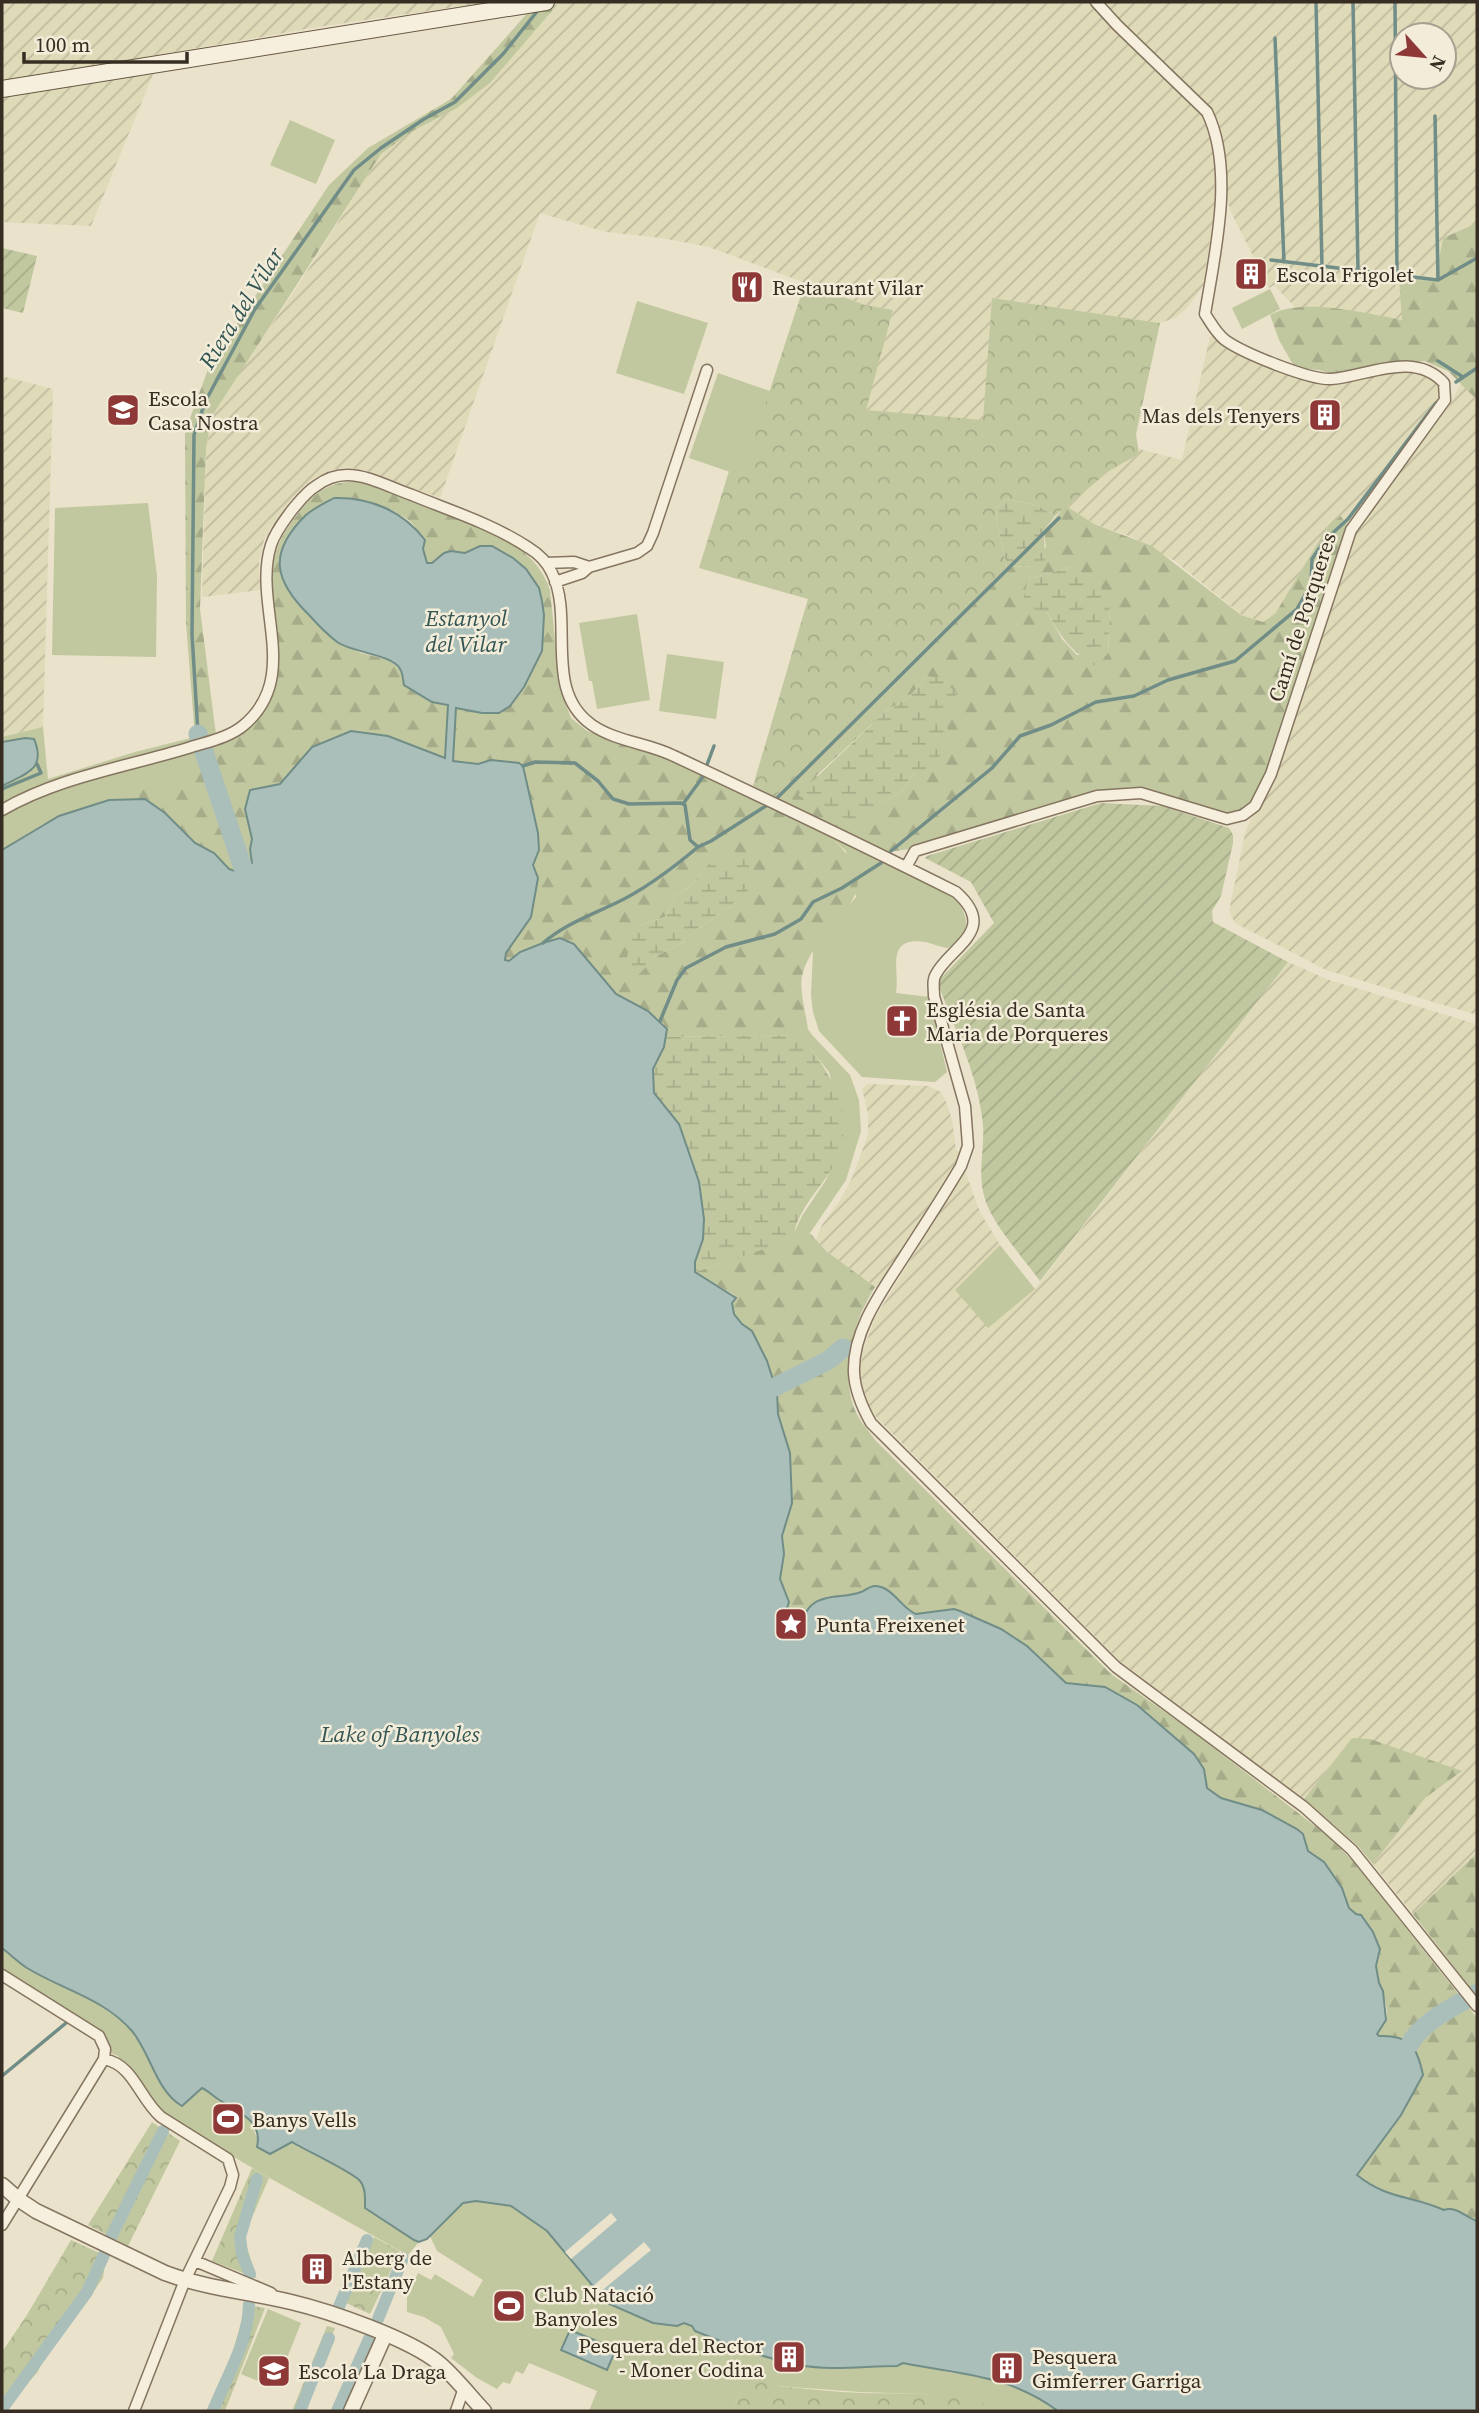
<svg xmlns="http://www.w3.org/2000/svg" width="1479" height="2413" font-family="'Source Serif 4',serif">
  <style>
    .farmland { fill: url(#farmland-furrows); fill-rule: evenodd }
    .grass { fill: #c1c89f }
    .forest { fill: url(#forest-firs); fill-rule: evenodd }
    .wetland { fill: url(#wetland-marsh) }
    .park { fill: url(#park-crowns) }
    .garden { fill: url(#garden-furrows) }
    .water { fill: #aabfba; stroke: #718d87; stroke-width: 2 }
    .pier { fill: #eae2ca }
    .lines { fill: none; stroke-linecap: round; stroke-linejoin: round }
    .stream { stroke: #718d87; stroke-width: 3.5 }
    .canal { stroke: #aabfba; stroke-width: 12 }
    .river { stroke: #aabfba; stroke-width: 19 }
    .minor-casing { stroke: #857560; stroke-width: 13 }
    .tertiary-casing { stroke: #857560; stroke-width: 17 }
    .secondary-casing { stroke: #675743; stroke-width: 18 }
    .minor { stroke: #f6efdd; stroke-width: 10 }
    .tertiary { stroke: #f6efdd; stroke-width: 14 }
    .secondary { stroke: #f6efdd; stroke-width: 16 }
    .labels { text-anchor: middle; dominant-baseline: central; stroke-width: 5; stroke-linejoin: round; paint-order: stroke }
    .poi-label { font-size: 21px; fill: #372d22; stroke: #f2ecd9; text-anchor: start }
    .street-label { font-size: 21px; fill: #372d22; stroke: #f2ecd9 }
    .water-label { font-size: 23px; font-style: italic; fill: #335554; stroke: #f2ecd9 }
  </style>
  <defs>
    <pattern id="farmland-furrows" width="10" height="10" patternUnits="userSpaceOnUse" patternTransform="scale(1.75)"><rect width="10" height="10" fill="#dfdab8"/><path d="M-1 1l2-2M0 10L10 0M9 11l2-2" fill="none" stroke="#c0bb9e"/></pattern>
    <pattern id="forest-firs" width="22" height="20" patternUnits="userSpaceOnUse" patternTransform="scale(1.75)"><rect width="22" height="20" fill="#c1c89f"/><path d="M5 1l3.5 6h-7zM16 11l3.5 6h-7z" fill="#a6ac89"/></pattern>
    <pattern id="wetland-marsh" width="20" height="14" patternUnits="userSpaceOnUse" patternTransform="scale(1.75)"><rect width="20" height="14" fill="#c1c89f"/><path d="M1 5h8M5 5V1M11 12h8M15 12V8" fill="none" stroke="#a6ac89"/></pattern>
    <pattern id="park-crowns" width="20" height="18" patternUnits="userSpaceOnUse" patternTransform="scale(1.75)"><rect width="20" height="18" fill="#c1c89f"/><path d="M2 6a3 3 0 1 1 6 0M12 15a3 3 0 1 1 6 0" fill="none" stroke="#a6ac89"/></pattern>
    <pattern id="garden-furrows" width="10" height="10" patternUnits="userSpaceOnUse" patternTransform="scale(1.75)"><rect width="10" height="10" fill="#c1c89f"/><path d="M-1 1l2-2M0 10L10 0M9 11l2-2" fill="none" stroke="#a6ac89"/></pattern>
  </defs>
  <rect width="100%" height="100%" fill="#eae2ca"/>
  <path class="farmland" d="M2 2H489L318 27 2 82Z
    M571 2H1091L1114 28 1204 115 1212 131 1216 161V202L1203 286 1187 308 1177 317 1160 323 992 298 984 421 865 410 893 310 865 305 709 247 662 238 606 232 540 213 440 498 364 470 345 467 328 471 313 479 299 491 274 522 264 540 259 562 260 590 202 597 206 448 212 416 228 389 299 284 381 154 411 132 457 108 490 83 558 4Z
    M1102 2H1477V223L1443 238 1435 281 1403 320 1355 311 1296 308 1274 285 1269 288 1230 210 1226 194 1223 139 1207 105ZM1402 35H1444V77H1402Z
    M154 72 91 226 2 222V97Z
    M1210 336 1296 378 1329 383 1407 371 1421 373 1434 379 1440 391V400L1348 526 1341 517 1328 526 1275 614 1263 622 1242 615 1175 561 1132 537 1094 524 1066 506 1109 471 1139 454V449L1182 460Z
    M2 376 53 389 43 727 2 737Z
    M1461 383 1477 400V1015L1326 970 1235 923 1229 911 1246 829 1282 759 1314 649 1355 532 1450 405Z
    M1288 962 1329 980 1476 1024 1477 1021V1853L1413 1914 1373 1864 1425 1798 1461 1771 1352 1738 1304 1799 1121 1662 877 1418 868 1405 862 1385 860 1371 863 1351 875 1318 965 1171 980 1212 1000 1245 955 1290 988 1327 1035 1289Z
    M868 1084 928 1086 941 1092 946 1102 952 1120 956 1150 961 1154 877 1289 826 1251 816 1240 822 1225 841 1199 852 1178 868 1135V1114L862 1089Z"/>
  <path class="grass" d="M290 120 335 140 316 184 270 165Z
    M1270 289 1280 309 1242 329 1232 308Z
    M637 301 708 323 684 394 616 373Z
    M718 373 770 391 742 476 689 458Z
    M148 503 157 576 156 657 52 655 55 508Z
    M637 614 650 700 597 709 592 681H589L579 623Z
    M667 654 724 662 716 719 659 711Z
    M43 727 48 779 135 752 203 735 207 770 43 824 2 850V786L31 772 25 738 2 742V737Z
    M829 836 951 894C969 913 974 933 948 948 940 947 934 944 926 942 884 936 900 969 896 993L929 997 947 1072 935 1082 862 1077 819 1031 813 1012 811 995 813 951 819 940 856 897 846 851Z
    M799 1035H812L850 1075 859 1100 861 1131 846 1180 810 1233 794 1239 793 1235 802 1216 826 1180 839 1152 844 1126 829 1072Z
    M1000 1245 1035 1289 988 1328 955 1290Z
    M2 1948 26 1967 87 1996 124 2023 135 2035 171 2098 186 2101 202 2088 249 2117 258 2141 292 2142 352 2174 361 2182 374 2215 419 2242 408 2255 266 2176 178 2124 152 2103 118 2056 111 2053 110 2044 103 2034 2 1968Z
    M476 2201 511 2206 547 2231 607 2303 652 2323 677 2326 683 2323 692 2326 695 2331C730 2345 763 2358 799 2365 831 2371 865 2366 897 2366L903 2363 959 2374 982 2375 1022 2388 1039 2397 1058 2411H1002L963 2399 924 2394 860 2392 777 2386 752 2369 732 2411H589L597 2391 529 2363 523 2374 516 2371 510 2384 503 2382 497 2389 477 2378 451 2358 454 2354 441 2327 424 2317 407 2312V2298L418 2273 431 2280 435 2274 473 2297 483 2280 437 2251 430 2236 463 2203Z
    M268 2309 301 2323 275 2388 241 2374Z"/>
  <path class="forest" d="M558 4 490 83 457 108 411 132 381 154 212 416 206 448 200 609 217 743C233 740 246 733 257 720 298 673 265 614 274 560 278 538 291 522 305 505 318 490 336 480 356 482 370 484 384 491 397 496 422 505 447 515 472 524 506 538 538 554 550 590L560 689 571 718 587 731 684 765 829 836C901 898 817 916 802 976 799 988 806 1015 808 1029L812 1035 666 1037 664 1024 648 1011 616 994 574 944 560 939 543 943 520 952 509 961 505 960 506 953 531 917 538 878 533 865 539 850 538 833 523 766 519 763 491 760 478 764 453 761 456 707 482 713 542 601C533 568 518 563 492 546 483 549 473 553 463 553 446 554 446 549 432 563H427C423 551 421 538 414 526 405 511 349 493 333 499 313 506 300 522 289 539L339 643 361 653 390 660 432 702 449 705 445 758 388 736 351 731 301 759 292 773 280 784 250 790 252 863 249 868 237 872 229 869 214 853 195 843 165 813 145 799 109 800 206 770 203 735 195 737 186 623 185 432 210 364 329 185 368 148 451 99 531 9ZM712 860 736 903 699 928 684 942 658 955 632 980 636 927 665 917 674 897 690 887Z
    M1477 223V400L1448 371 1424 361 1332 374 1319 370 1295 368 1279 340 1270 315C1301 297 1367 313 1402 320L1399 279 1435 281 1443 238Z
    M1066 506 1094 524 1152 546 1241 615 1263 622 1275 614 1328 526 1341 516 1348 526 1267 772C1256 795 1253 808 1227 814L1141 789 910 849 888 852 775 797 1007 567 1035 566 1046 547 1044 530ZM1071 567 1110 605 1108 653 1077 655 1062 639 1028 579ZM927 676 952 699 943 713 949 736 943 747 915 772 902 791 882 803 816 776 887 710 908 698Z
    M810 1233 826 1251 875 1287C853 1322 840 1368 854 1408 858 1419 868 1430 875 1440L1111 1674 1189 1729 1328 1836 1353 1861 1471 2010 1477 2019V2221L1467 2218 1454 2209 1444 2210 1426 2202 1392 2196 1378 2190 1357 2174 1401 2115 1423 2075C1417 2047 1409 2035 1379 2036L1377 2033C1379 2029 1385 2023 1386 2019 1390 2003 1378 1986 1377 1970 1376 1963 1381 1957 1380 1949 1377 1936 1368 1926 1361 1915L1356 1914 1349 1908 1342 1888 1324 1862 1308 1851 1303 1834 1297 1829 1262 1810 1221 1798 1206 1788 1204 1769 1194 1754 1137 1705 1105 1687 1067 1683 1027 1646 1001 1629 960 1611 954 1609 916 1614C902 1609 893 1587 876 1586 871 1585 866 1590 861 1592 846 1598 826 1594 813 1604 802 1612 803 1626 790 1634L784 1633 785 1614 789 1602 780 1579 784 1554 782 1536 792 1487 790 1453 778 1414 777 1392 767 1361 752 1331 742 1324 734 1314 732 1303 734 1295 695 1272Z
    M1352 1738 1370 1739 1462 1771 1425 1798 1373 1864 1357 1845 1304 1799Z
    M1477 1853V1996L1413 1914Z"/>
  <path class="wetland" d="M1006 499 1039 506 1055 516 1044 530 1045 560 1035 566 1007 567 997 524 996 508Z
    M1071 567 1097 580 1110 605 1108 653 1097 667C1071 651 1062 639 1047 612L1021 608 1028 579Z
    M927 676 940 678 957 693 944 713 949 736 935 766 915 772 902 791 882 803 865 821C839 820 820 808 798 795L887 710 908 698Z
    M524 770 538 833 539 850 533 865 538 878 531 917 506 953 505 960 509 961 520 952 543 943 560 938 574 944 616 994 648 1011 667 1029 666 1037 799 1035C840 1083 865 1129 820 1186 810 1199 793 1222 794 1239L695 1272 506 969 504 949Z
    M750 855 749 871 753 885 736 903 699 928 684 942 658 955 632 981C623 963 628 944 636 927L665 917 674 897 690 887 712 860Z"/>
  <path class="park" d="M805 283 865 305 893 310 866 410 983 420 992 298 1160 323 1136 434 1139 454 1109 471 1055 516 1039 506 1006 499 996 508 997 524 1007 567 775 797 753 786 808 599 699 568 729 471 742 475Z
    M152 2122 180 2141 128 2246 88 2225Z
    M252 2168 269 2178 244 2236 256 2278 212 2261Z
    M374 2237 400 2251 370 2314 344 2302Z
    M71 2240 106 2256 103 2278 65 2332 44 2359 37 2373 2 2411V2352L27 2315Z
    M246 2305 265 2308 225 2411H206L228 2369Z
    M327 2326 335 2328 301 2411H292Z
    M765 2357 777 2386C806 2389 835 2392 863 2393 910 2394 959 2391 1002 2411H732L752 2368Z"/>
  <path class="garden" d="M2 248 37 256 23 313 2 308Z
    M1101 803 1162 806 1229 828 1233 835V843L1221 896 1212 911 1213 922 1288 962 1040 1281C1025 1260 994 1226 986 1202 975 1172 987 1146 982 1117 976 1071 956 1032 940 989L939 980 994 923 971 882 925 858 927 856Z"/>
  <path class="water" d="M334 498C370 497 403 511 425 540L423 549 427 563H432L444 553 451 551 465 553 480 546H492L513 558 526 569 539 588 542 601 544 615 542 651 524 687 510 706 499 713H482L456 708 453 761 478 764 491 760 519 763 523 766 538 833 539 850 533 865 538 878 531 917 506 953 505 960 509 961 520 952 543 943 560 938 574 944 616 994 648 1011 667 1029 664 1047 653 1069 654 1093 679 1124 699 1182 704 1219 703 1239 695 1262V1272L736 1298 732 1303 734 1314 742 1324 752 1331 767 1361 777 1392 778 1414 790 1453 792 1503 782 1536 784 1554 780 1579 789 1602 785 1614 784 1633 790 1634C803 1626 802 1612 813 1604 826 1594 846 1598 861 1592 866 1590 871 1585 876 1586 893 1587 902 1609 916 1614L954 1609 960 1611 1001 1629 1027 1646 1066 1683 1105 1687 1137 1705 1194 1754 1204 1769 1207 1788 1221 1798 1262 1810 1297 1829 1303 1834 1308 1851 1324 1862 1342 1888 1349 1908 1356 1914 1361 1915 1373 1932 1380 1949 1376 1966 1379 1983 1383 1991 1386 2020 1377 2034 1379 2036C1410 2035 1417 2046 1423 2075L1401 2115 1357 2175C1388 2200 1411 2195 1444 2210 1455 2205 1467 2218 1477 2221V2411H1058C1008 2374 962 2375 903 2363L897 2366C865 2366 831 2371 799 2365 763 2358 730 2345 695 2331L692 2326 684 2323 677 2326 653 2323 607 2303 547 2231 511 2206 476 2201 463 2203 427 2239 419 2242 414 2240 365 2208C365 2200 366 2188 360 2181 354 2173 305 2150 292 2142L270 2154 257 2147C263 2120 239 2113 221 2101 214 2097 210 2092 202 2088L182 2106C156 2091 151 2054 132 2031 103 1998 63 1990 27 1968 18 1962 10 1954 2 1948V850L59 816 109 800 145 799 165 813 195 843 214 853 229 869 237 872 248 868 252 863 250 849 252 839 245 809 250 790 280 784 312 747 351 731 388 736 445 758 448 705 432 702 404 685C403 681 403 673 400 669 392 654 353 653 337 642 327 634 318 625 310 616 274 581 267 553 306 515 314 508 325 503 334 498Z
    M25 738 34 739C47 770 25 774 2 786V742Z
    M570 2330 616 2349 607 2370 561 2350Z"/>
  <path class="pier" d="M611 2213 617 2220 571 2259 565 2252Z
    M644 2242 651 2250 599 2293 593 2286Z"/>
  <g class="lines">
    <path class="stream" d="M1316 2 1322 267
      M1353 2 1358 270
      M1395 2 1397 276
      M1275 38 1284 262
      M1435 116 1438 280
      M1271 260 1438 280 1477 258
      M1438 361 1463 377
      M1456 382 1477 368
      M198 734 192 634 194 435 205 402 255 309 354 170 381 148 424 119 455 102 503 54 539 9
      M523 766 535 762 575 763 598 781 613 799 629 804 681 803 685 805 690 840 698 847 711 841 769 804
      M2 789 41 773 37 764
      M775 800 1059 518
      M683 804 702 778 714 746
      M891 851 992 768 1020 736 1051 725 1096 702 1134 696 1168 680 1235 661 1297 609 1311 585 1312 559 1325 540 1348 519 1436 403
      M543 943C565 924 591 915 616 903 646 889 673 868 698 847
      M660 1021 677 980 686 968 726 947 775 934 801 919 813 902 842 888 881 863
      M2 2076 66 2023"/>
    <path class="canal" d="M111 2237 163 2131
      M250 2274 242 2254 240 2237 257 2179
      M338 2309 367 2240
      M378 2319 403 2258
      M2 2409 87 2292 104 2255
      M213 2411C227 2375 248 2344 249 2304
      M300 2411 329 2338
      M337 2411 369 2339"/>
    <path class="river" d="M198 734 244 871
      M775 1387 829 1360 843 1348
      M1410 2044C1423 2020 1455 2007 1477 1993"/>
    <defs>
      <path id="minor" d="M546 563 574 562 589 567
        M555 582 582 573 589 567 637 553 647 546 653 533 707 370
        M2 810C59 777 126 767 188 748 206 742 229 738 244 725 302 676 252 604 271 545 275 532 284 521 292 510 299 502 306 492 316 486 324 480 336 475 347 475 369 475 391 488 412 495 451 511 493 524 529 548 539 554 547 562 552 573 575 620 542 690 592 725 617 742 648 743 674 756 768 800 862 845 956 892 999 930 951 946 936 974 932 980 934 988 934 996L965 1106 968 1146 961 1166C944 1195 925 1224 907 1252 885 1287 852 1329 854 1373 855 1391 862 1407 871 1423L1116 1667 1304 1807 1352 1850 1477 2006
        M906 867 915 851 1097 796 1141 793 1227 819 1243 815 1255 806 1271 774 1351 530 1445 400 1444 383C1414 350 1368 376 1331 379 1309 380 1243 353 1225 340 1216 333 1211 323 1205 314 1215 252 1235 170 1207 112L1117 25 1096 2
        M2 1975 99 2036 105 2049 104 2059 2 2225
        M104 2059C134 2065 139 2098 161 2117L228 2159 233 2175 230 2187 185 2280 134 2411
        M195 2261 271 2293
        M456 2411 464 2388"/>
      <path id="tertiary" d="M2 2185 18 2199 36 2211 165 2273C205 2288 249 2292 291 2302 329 2311 411 2339 440 2364 456 2378 470 2396 484 2411
        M351 2411 385 2335"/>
      <path id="secondary" d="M2 89 546 2"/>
    </defs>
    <use href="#minor" class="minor-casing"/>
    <use href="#tertiary" class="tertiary-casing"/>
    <use href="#secondary" class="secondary-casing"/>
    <use href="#minor" class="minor"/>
    <use href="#tertiary" class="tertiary"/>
    <use href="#secondary" class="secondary"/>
  </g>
  <defs>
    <symbol id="building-square" viewBox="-11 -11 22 22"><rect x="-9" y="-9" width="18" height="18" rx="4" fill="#8e3937" stroke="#f2ecd9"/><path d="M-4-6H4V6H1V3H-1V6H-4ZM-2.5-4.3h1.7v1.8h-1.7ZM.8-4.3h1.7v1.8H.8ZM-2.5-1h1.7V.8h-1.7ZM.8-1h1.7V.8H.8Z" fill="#fff"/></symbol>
    <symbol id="restaurant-square" viewBox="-11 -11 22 22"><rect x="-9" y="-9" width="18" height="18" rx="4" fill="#8e3937" stroke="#f2ecd9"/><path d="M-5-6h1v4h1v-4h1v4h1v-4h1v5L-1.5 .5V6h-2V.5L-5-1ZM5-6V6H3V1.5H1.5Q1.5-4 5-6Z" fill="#fff"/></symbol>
    <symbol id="school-square" viewBox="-11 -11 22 22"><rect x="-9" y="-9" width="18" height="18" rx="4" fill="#8e3937" stroke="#f2ecd9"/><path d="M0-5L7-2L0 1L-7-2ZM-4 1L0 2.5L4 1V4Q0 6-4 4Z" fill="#fff"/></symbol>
    <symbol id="church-square" viewBox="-11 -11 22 22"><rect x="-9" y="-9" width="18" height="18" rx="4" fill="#8e3937" stroke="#f2ecd9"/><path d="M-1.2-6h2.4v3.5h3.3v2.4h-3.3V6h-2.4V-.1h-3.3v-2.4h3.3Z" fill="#fff"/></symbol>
    <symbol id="sight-square" viewBox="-11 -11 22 22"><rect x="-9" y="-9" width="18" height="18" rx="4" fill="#8e3937" stroke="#f2ecd9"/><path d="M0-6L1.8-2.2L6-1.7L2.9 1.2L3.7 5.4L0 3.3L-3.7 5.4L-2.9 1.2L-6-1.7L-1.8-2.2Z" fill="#fff"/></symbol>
    <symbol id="stadium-square" viewBox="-11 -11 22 22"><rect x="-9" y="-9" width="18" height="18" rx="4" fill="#8e3937" stroke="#f2ecd9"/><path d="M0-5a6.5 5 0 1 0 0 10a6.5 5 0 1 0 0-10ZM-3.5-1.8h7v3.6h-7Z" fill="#fff"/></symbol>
  </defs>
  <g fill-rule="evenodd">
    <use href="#building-square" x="1232" y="255" width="38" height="38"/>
    <use href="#restaurant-square" x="728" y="268" width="38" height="38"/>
    <use href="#school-square" x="104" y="391" width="38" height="38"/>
    <use href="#building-square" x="1306" y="396" width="38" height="38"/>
    <use href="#church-square" x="883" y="1002" width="38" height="38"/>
    <use href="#sight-square" x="772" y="1605" width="38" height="38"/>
    <use href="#stadium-square" x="209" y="2100" width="38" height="38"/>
    <use href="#building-square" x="298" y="2250" width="38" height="38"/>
    <use href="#stadium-square" x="490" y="2287" width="38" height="38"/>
    <use href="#building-square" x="770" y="2338" width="38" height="38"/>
    <use href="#building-square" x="988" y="2349" width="38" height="38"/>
    <use href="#school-square" x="255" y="2352" width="38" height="38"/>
  </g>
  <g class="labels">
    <g class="poi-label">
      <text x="1276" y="274">Escola Frigolet</text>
      <text x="772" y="287">Restaurant Vilar</text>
      <text x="148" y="398">Escola<tspan x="148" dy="24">Casa Nostra</tspan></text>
      <text x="1300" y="415" text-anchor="end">Mas dels Tenyers</text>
      <text x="926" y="1009">Església de Santa<tspan x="926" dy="24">Maria de Porqueres</tspan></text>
      <text x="816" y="1624">Punta Freixenet</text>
      <text x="252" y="2119">Banys Vells</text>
      <text x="342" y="2257">Alberg de<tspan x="342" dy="24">l'Estany</tspan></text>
      <text x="534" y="2294">Club Natació<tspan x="534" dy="24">Banyoles</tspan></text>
      <text x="764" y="2345" text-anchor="end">Pesquera del Rector<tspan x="764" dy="24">- Moner Codina</tspan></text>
      <text x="1032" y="2356">Pesquera<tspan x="1032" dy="24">Gimferrer Garriga</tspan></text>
      <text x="298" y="2371">Escola La Draga</text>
    </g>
    <g class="street-label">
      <text transform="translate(1302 617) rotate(-72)">Camí de Porqueres</text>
    </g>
    <g class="water-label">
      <text transform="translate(241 308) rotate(-58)">Riera del Vilar</text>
      <text x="466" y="618">Estanyol<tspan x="466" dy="26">del Vilar</tspan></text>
      <text x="400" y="1734">Lake of Banyoles</text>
    </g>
  </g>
  <rect width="1479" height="2413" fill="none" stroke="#372d22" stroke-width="7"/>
  <g transform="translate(1423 56) rotate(117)"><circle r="33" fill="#f2ecd9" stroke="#a7a090" stroke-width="2"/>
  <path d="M0-5L12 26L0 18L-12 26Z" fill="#8e3937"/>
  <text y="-10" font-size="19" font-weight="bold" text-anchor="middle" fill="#372d22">N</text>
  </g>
  <path d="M24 52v10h163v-10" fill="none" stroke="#372d22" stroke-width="3.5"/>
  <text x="35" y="52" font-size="21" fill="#372d22" stroke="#f2ecd9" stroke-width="5" paint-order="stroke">100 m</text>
</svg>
